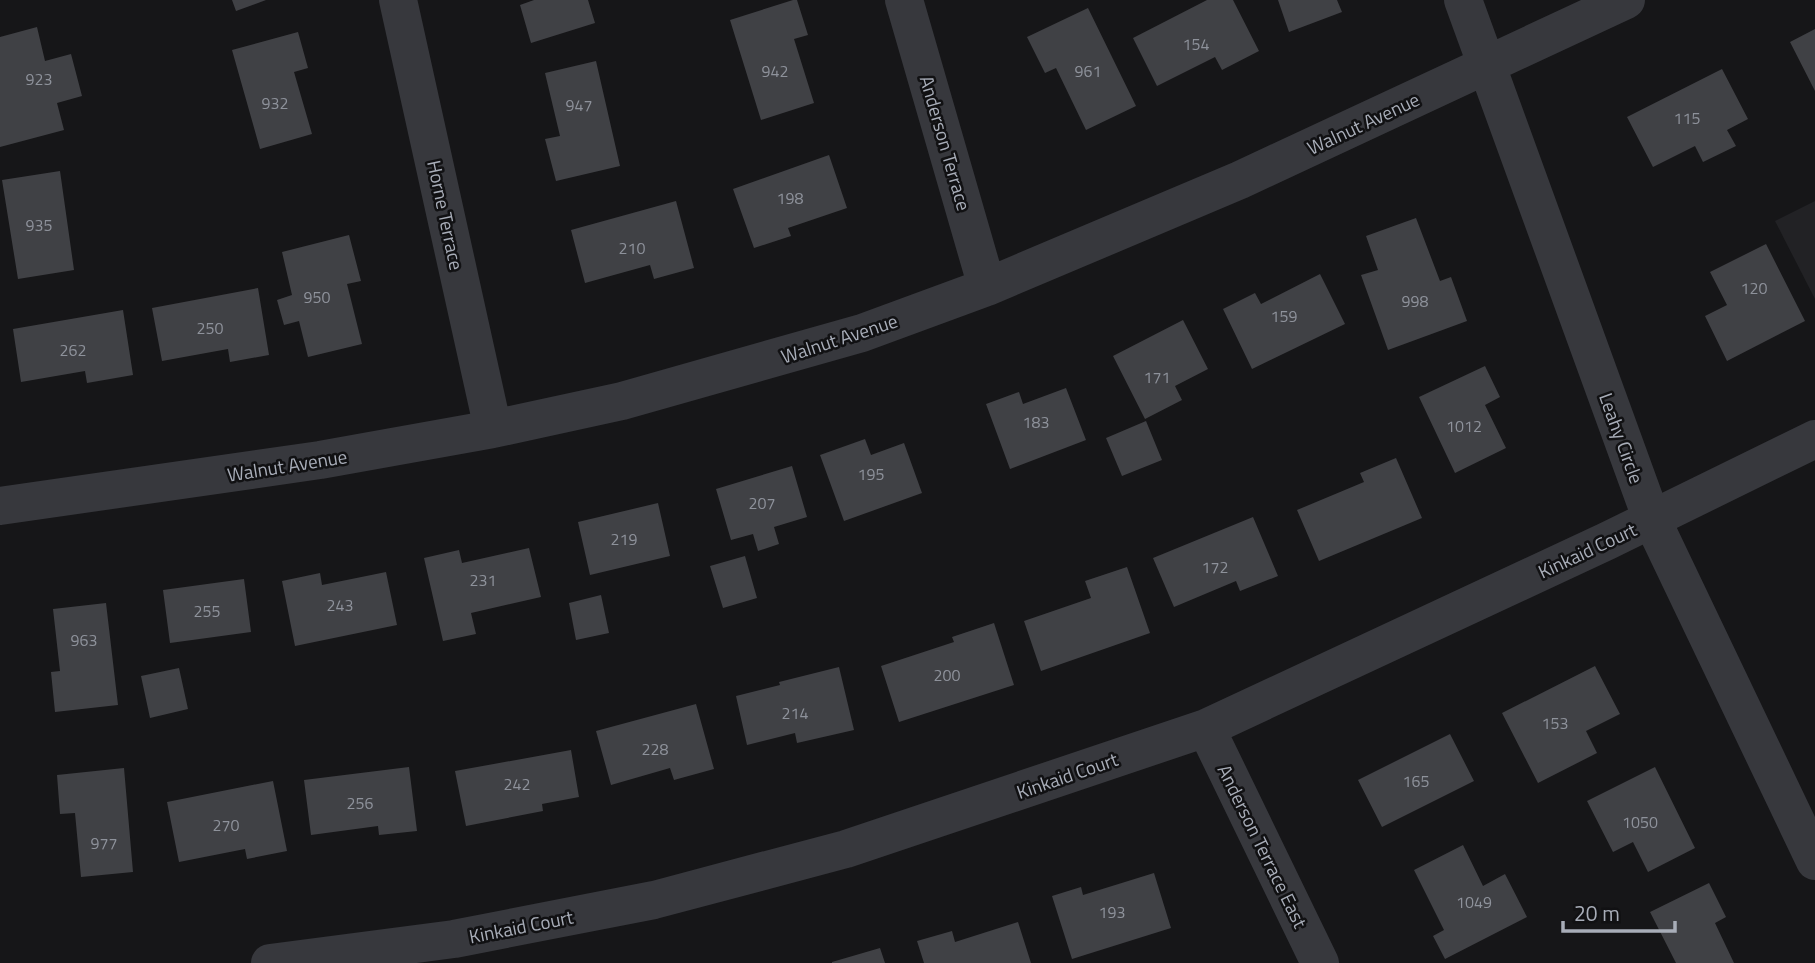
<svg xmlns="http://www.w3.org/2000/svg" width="1815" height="963" font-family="'Titillium Web',sans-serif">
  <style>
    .built { fill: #222225 }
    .building { fill: #404145 }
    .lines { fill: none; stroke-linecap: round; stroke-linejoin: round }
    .minor { stroke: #37383d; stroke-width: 38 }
    .labels { text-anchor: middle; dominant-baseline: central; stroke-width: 5; stroke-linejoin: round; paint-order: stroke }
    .number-label { font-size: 16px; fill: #8e929b }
    .street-label { font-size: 19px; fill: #a8adb8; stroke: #111113 }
  </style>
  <rect width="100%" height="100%" fill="#161618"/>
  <path class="built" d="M1815 201V299L1775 221Z"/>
  <path class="building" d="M232 0H266L236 11Z
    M588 0 595 23 531 43 520 5 534 0Z
    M793 0H797L808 35 794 39 814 103 761 120 730 20Z
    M1207 0H1233L1259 51 1222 70 1215 57 1157 86 1133 38Z
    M1278 0H1337L1342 12 1289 32Z
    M1088 8 1136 106 1086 130 1056 68 1045 73 1027 37Z
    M37 27 45 61 71 54 82 96 57 103 64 130 0 147V37Z
    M1815 29V91L1790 42Z
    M298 32 308 68 294 72 312 134 260 149 232 50Z
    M596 61 620 166 556 181 545 139 560 136 545 73Z
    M1722 69 1748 119 1727 130 1736 146 1703 162 1695 146 1653 167 1627 117Z
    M829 155 847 208 788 228 791 236 754 248 733 189Z
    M60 171 74 270 18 279 2 180Z
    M676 201 694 268 654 279 650 265 585 283 571 230Z
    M1416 218 1440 281 1451 277 1467 321 1388 350 1361 275 1378 270 1366 236Z
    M349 235 361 281 347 284 362 344 308 357 299 321 284 325 277 300 292 295 282 252Z
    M1766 244 1805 321 1727 361 1705 316 1727 305 1710 272Z
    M1320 274 1345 324 1252 369 1223 309 1255 293 1261 304Z
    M258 288 269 355 230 362 228 349 162 361 152 308Z
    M123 310 133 375 87 383 85 371 21 382 13 329Z
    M1183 320 1208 369 1175 386 1182 400 1145 419 1113 356Z
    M1485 366 1500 397 1485 405 1506 448 1455 473 1419 397Z
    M1066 388 1086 440 1010 469 986 404 1019 392 1023 404Z
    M1146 421 1162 460 1122 476 1106 438Z
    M865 439 871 455 904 443 922 493 844 521 820 455Z
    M1396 458 1422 518 1319 561 1297 510 1364 482 1360 473Z
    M792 466 807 517 774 527 779 544 758 551 753 534 731 540 716 489Z
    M658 503 670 556 590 575 578 522Z
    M1253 517 1278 576 1240 591 1236 581 1174 607 1153 558Z
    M529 548 541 597 471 613 476 634 443 641 424 558 459 550 462 563Z
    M745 556 757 598 723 608 710 566Z
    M1127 567 1150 633 1041 671 1024 621 1091 598 1085 581Z
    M386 572 397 625 295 646 282 581 320 573 322 585Z
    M244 579 251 632 170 643 163 590Z
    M601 595 609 633 576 640 569 603Z
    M106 603 118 705 55 712 51 672 60 671 53 609Z
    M994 623 1014 685 899 722 881 666 954 642 952 637Z
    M1595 666 1620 714 1586 731 1597 753 1538 783 1502 713Z
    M839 667 854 730 797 743 795 733 747 745 736 696 780 685 779 682Z
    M179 668 188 709 150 718 141 676Z
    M696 704 714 769 674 780 670 768 611 785 596 731Z
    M1450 734 1474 781 1382 827 1358 780Z
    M571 750 579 797 542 804 543 811 466 826 455 771Z
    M409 767 417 831 379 835 378 826 311 835 304 780Z
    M1655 767 1695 848 1648 872 1633 842 1613 852 1587 801Z
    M124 768 133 872 81 877 75 813 60 814 57 775Z
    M273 781 287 851 247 859 245 849 179 862 167 802Z
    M1463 845 1483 886 1505 874 1527 917 1445 959 1433 936 1444 930 1414 870Z
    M1154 873 1171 928 1072 959 1052 896 1081 887 1083 895Z
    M1709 883 1726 917 1715 923 1734 963H1676L1650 912Z
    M1018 922 1031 963H924L917 941 952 931 955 942Z
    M880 948 885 963H832V962Z"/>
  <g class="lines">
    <path class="minor" d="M398 0 493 429
      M904 0 987 287
      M1463 0 1652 520 1815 861
      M0 506 320 460 493 429 622 401 862 333 987 287 1240 180 1626 0
      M1206 728 1320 963
      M270 963 454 939 654 900 846 849 1206 728 1607 541 1815 439"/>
  </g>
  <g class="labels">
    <g class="number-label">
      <text x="1196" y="44">154</text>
      <text x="775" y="71">942</text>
      <text x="1088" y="71">961</text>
      <text x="39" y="79">923</text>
      <text x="275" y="103">932</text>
      <text x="579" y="105">947</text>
      <text x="1687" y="118">115</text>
      <text x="790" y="198">198</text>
      <text x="39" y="225">935</text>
      <text x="632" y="248">210</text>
      <text x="1754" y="288">120</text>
      <text x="317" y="297">950</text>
      <text x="1415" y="301">998</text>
      <text x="1284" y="316">159</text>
      <text x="210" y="328">250</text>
      <text x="73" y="350">262</text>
      <text x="1157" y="377">171</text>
      <text x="1036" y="422">183</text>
      <text x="1464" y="426">1012</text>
      <text x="871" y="474">195</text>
      <text x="762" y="503">207</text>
      <text x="624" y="539">219</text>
      <text x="1215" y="567">172</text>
      <text x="483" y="580">231</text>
      <text x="340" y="605">243</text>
      <text x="207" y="611">255</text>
      <text x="84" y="640">963</text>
      <text x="947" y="675">200</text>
      <text x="795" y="713">214</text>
      <text x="1555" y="723">153</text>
      <text x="655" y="749">228</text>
      <text x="1416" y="781">165</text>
      <text x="517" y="784">242</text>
      <text x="360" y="803">256</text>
      <text x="1640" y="822">1050</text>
      <text x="226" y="825">270</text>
      <text x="104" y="843">977</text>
      <text x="1474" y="902">1049</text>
      <text x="1112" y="912">193</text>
    </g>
    <g class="street-label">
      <text transform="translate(1363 123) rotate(-25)">Walnut Avenue</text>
      <text transform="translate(946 143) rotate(74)">Anderson Terrace</text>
      <text transform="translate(446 215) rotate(78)">Horne Terrace</text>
      <text transform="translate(839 338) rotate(-18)">Walnut Avenue</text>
      <text transform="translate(1622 438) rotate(70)">Leahy Circle</text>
      <text transform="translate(287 465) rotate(-9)">Walnut Avenue</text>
      <text transform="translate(1587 550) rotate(-25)">Kinkaid Court</text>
      <text transform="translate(1067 775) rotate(-19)">Kinkaid Court</text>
      <text transform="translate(1263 846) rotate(64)">Anderson Terrace East</text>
      <text transform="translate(521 926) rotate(-11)">Kinkaid Court</text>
    </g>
  </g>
  <path d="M1563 921v10h112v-10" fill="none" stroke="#a8adb8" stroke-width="3.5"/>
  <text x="1574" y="921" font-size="21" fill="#a8adb8" stroke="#111113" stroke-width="5" paint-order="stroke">20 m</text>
</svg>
